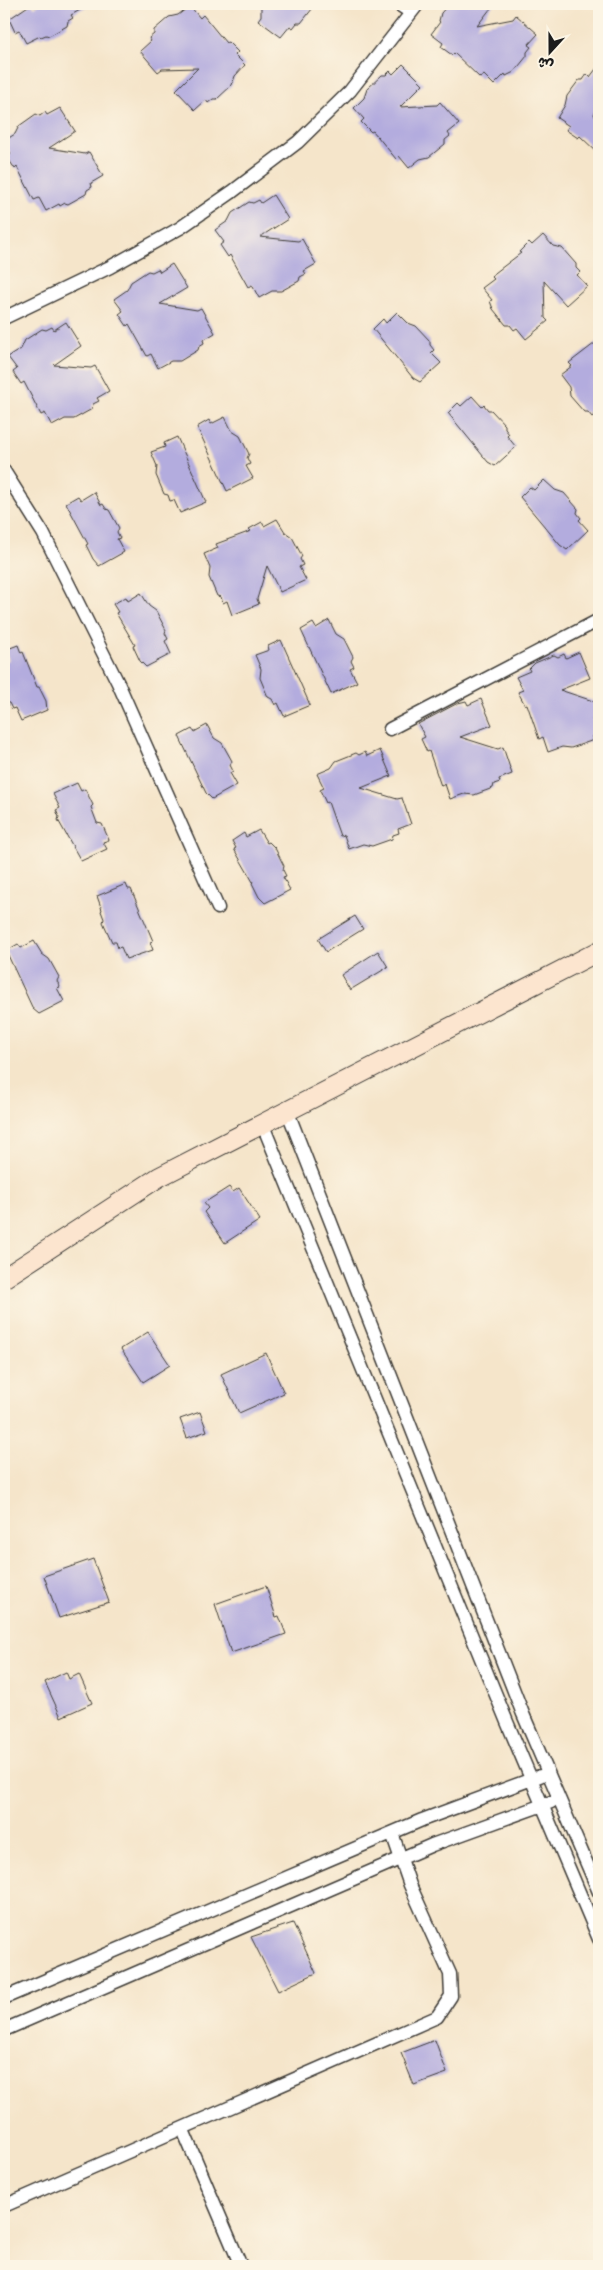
<svg xmlns="http://www.w3.org/2000/svg" width="603" height="2270" font-family="'Architects Daughter','Playpen Sans Arabic',sans-serif">
  <style>
    .building { fill: #b3acde }
    .lines { fill: none; stroke-linecap: round; stroke-linejoin: round }
    .street-casing { stroke: #3d3a36; stroke-width: 15 }
    .secondary-casing { stroke: #3d3a36; stroke-width: 21 }
    .street { stroke: #fff; stroke-width: 12 }
    .secondary { stroke: #fce5cf; stroke-width: 19 }
  </style>
  <rect width="100%" height="100%" fill="#fcf5e5"/>
  <filter id="ink" filterUnits="userSpaceOnUse"><feTurbulence type="fractalNoise" baseFrequency=".02" numOctaves="2"/><feDisplacementMap in="SourceGraphic" scale="10" xChannelSelector="R" yChannelSelector="G"/><feConvolveMatrix kernelMatrix="1 2 1 2 8 2 1 2 1" color-interpolation-filters="sRGB"/></filter>
  <filter id="wash" filterUnits="userSpaceOnUse"><feTurbulence type="fractalNoise" baseFrequency=".0096" numOctaves="4" result="noise"/><feDisplacementMap in="SourceGraphic" scale="20" xChannelSelector="R" yChannelSelector="G"/><feGaussianBlur stdDeviation="1.12" result="paint"/><feColorMatrix in="noise" values="0 0 0 0 0 0 0 0 0 0 0 0 0 0 0 0 0 1.4 0 .05"/><feComposite in="paint" operator="in"/></filter>
  <g filter="url(#wash)">
    <rect width="100%" height="100%" fill="#f5e5ca"/>
    <g id="blocks">
      <path class="building" d="M31 4 35 7 40 4H91L71 15 73 18 68 21 67 26 49 36 46 35 41 37 40 36 26 43 19 30 15 32 9 19Z
        M261 4H316L301 23H297L293 28 290 26 281 37 258 20 261 16Z
        M449 4H494L477 26 513 19 516 15 538 34 528 45 531 47 527 52V56L514 72 506 76 505 74 494 85 484 75 480 78 454 53 452 55 441 47 443 43 431 34 440 22 439 21 441 13Z
        M190 6 200 18 203 15 226 43 228 42 238 52 235 55 245 65 235 76 232 85 217 99H213L208 103 206 100 195 110 176 90 198 68 162 69 158 72 140 51 151 41 149 38 154 34V30L169 17 178 15Z
        M403 64 423 84 400 107 437 105 440 102 459 124 448 133 450 136 445 140V144L429 157 420 159 409 168 399 156 396 159 373 131 371 132 361 122 364 119 354 108 364 98 367 89 382 75H386L390 71 393 74Z
        M599 65V107L594 114 599 125V154L580 136 578 138 566 130 569 126 557 118 565 105 567 96 579 80H583L587 74 590 77Z
        M60 108 75 131 49 148 85 154 89 152 103 176 91 183 92 187 87 190 86 194 68 204 65 203 60 206 59 204 46 211 39 198 34 200 17 167 15 169 7 157 11 154 4 141 15 134 19 126 36 114 40 116 45 112 47 115Z
        M273 195 288 219 260 237 298 241 302 239 316 264 304 271 306 274 300 277 299 281 281 291H272L259 298 252 285 248 287 230 255 228 257 220 245 224 242 215 230 228 221 232 213 249 202 253 203 259 200 261 203Z
        M543 235 553 246 562 248 576 264V268L580 272 577 275 587 286 566 305 544 281 545 318 548 321 526 339 517 328 514 330 510 325H506L493 309 490 301 492 300 482 288 494 279 491 276 521 253 519 252 529 242 532 245Z
        M172 264 187 288 160 304 197 310 201 308 215 333 203 340 204 343 199 346 198 350 180 361H171L158 368 151 354 147 356 129 324 127 326 119 314 123 311 114 299 127 290 131 282 148 271 152 272 158 269 160 272Z
        M397 312 408 323 416 326 430 341V345L434 350 431 353 441 363 420 382 413 378 373 329 383 319 386 323Z
        M66 322 81 346 54 365 91 368 95 366 109 391 97 398 99 401 93 404 92 409 74 419H65L52 426 45 413 41 415 24 382 21 384 13 372 17 369 8 357 21 349 25 340 42 329 46 330 52 327 54 330Z
        M599 340V373L597 378 599 380V411L592 417 588 412H584L570 396 569 387 560 375 572 366 569 363Z
        M472 396 482 407 484 405 488 410H491L505 425V429L509 434 507 436 516 447 495 466 488 462 448 413 458 403 461 406Z
        M225 417 232 431 240 436 249 454 247 458 250 464 246 466 253 478 227 491 197 427 209 420 211 424Z
        M177 437 206 502 180 513 174 500 170 501 168 495 164 494 156 475 157 466 151 452 165 447 164 443Z
        M544 480 555 490 564 493 578 509 577 513 581 518 579 520 588 530 567 550 560 545 520 497 530 487 534 490Z
        M94 492 101 505 103 504 106 509 109 510 119 528 117 532 120 538 117 539 124 552 99 566 93 559 86 545 88 544 66 503 78 496 81 500Z
        M277 519 285 532 292 537 302 556 300 559 303 565 299 567 306 580 280 592 267 566 257 599 259 604 232 615 227 601 223 603 221 597 217 596 209 577 210 568 204 554 218 548 216 544 251 531 249 529 262 522 264 526Z
        M141 593 149 606 156 611 166 630 165 633 168 639 165 641 171 654 146 667 140 661 133 646 135 645 116 613 118 612 113 604 126 597 128 601Z
        M329 620 336 634 344 639 353 657 351 661 354 667 350 669 357 682 331 694 301 630 313 623 316 628Z
        M281 640 310 705 284 716 278 703 275 705 272 699 268 697 260 678 261 669 255 655 269 650 268 646Z
        M18 645 21 653 23 652 37 687H39L46 701 47 710 21 721 15 708 12 709 9 703 4 702V662L9 660 5 650Z
        M579 652 590 678 560 690 599 703V716L592 719 598 735 592 737 591 741 571 748 562 747 548 752 543 737 539 739 527 704 525 705 518 692 523 690 516 677 530 671 529 669 535 663 554 655 558 657 564 654 566 658Z
        M481 699 492 725 460 737 498 749 503 747 512 774 499 779 500 782 494 784 493 788 474 795 464 794 450 799 445 784 441 786 429 751 427 752 421 739 425 737 418 724 458 703 466 701 468 705Z
        M207 725 214 738 222 743 232 761 230 765 233 771 230 773 237 785 212 799 206 793 179 736 192 729 194 732Z
        M380 750 391 776 361 788 397 799 402 798 411 824 398 829 399 833 393 835 392 839 372 846 363 844 349 849 344 835 340 836 328 802 326 803 320 790 324 788 317 774 331 768 336 761 356 753 359 755 365 752 367 756Z
        M77 783 81 791 85 789 93 805 91 807 97 823 102 824 109 840 103 842 107 849 81 861 58 820 59 817 56 810 60 808 53 794Z
        M259 830 267 843 269 842 275 848 284 866 283 870 286 876 283 877 290 890 265 903 259 897 252 883 253 882 234 849 236 848 232 841 244 833 246 837Z
        M126 884 128 889H131L153 941 150 942 153 950 126 959 121 947 118 948 116 942H112L103 922 104 919 101 911 102 910 97 896Z
        M355 916 363 929 326 952 318 939Z
        M34 941 42 954 49 959 59 977 57 981 60 987 57 988 64 1001 39 1014 33 1009 6 951 18 944 21 948Z
        M378 951 388 967 350 990 341 975Z
        M229 1187 233 1192 239 1188 260 1220 225 1243 204 1212 208 1208 204 1203Z
        M148 1332 170 1365 143 1382 121 1349Z
        M266 1353 284 1393 239 1413 221 1374Z
        M200 1412 207 1431 187 1438 180 1419Z
        M93 1559 109 1602 59 1618 44 1576Z
        M266 1586 276 1617 279 1616 286 1634 231 1653 215 1604Z
        M66 1672 69 1679 79 1674 92 1703 61 1717 45 1682Z
        M293 1923 316 1973 278 1991 251 1937Z
        M435 2040 447 2073 414 2085 401 2053Z"/>
    </g>
  </g>
  <g filter="url(#ink)">
    <use href="#blocks" fill-opacity="0" stroke="#3d3a36" stroke-width="1"/>
    <g class="lines">
      <defs>
        <path id="street" d="M398 4 410 12
          M4 318 110 267 180 228 232 192 298 142 350 91 418 4
          M4 471 43 533 118 683 218 908
          M390 729 599 620
          M287 1110 523 1714 599 1892
          M262 1123 507 1722 599 1939
          M4 1998 422 1820 540 1776
          M4 2030 432 1845 551 1802
          M183 2130 241 2266
          M4 2206 437 2017 451 1996 450 1974 410 1885 392 1833"/>
        <path id="secondary" d="M4 1278 159 1177 599 951"/>
      </defs>
      <use href="#street" class="street-casing"/>
      <use href="#secondary" class="secondary-casing"/>
      <use href="#street" class="street"/>
      <use href="#secondary" class="secondary"/>
    </g>
  </g>
  <rect width="603" height="2270" fill="none" stroke="#fcf5e5" stroke-width="20"/>
  <g transform="translate(550 52) rotate(201)" stroke="#fcf5e5" stroke-width="4" paint-order="stroke">
  <path d="M0-4L9 19L0 12L-9 19Z" fill="#1c1c1c"/>
  <text y="-8" font-size="14" font-weight="bold" text-anchor="middle" fill="#1c1c1c">ش</text>
  </g>
</svg>
